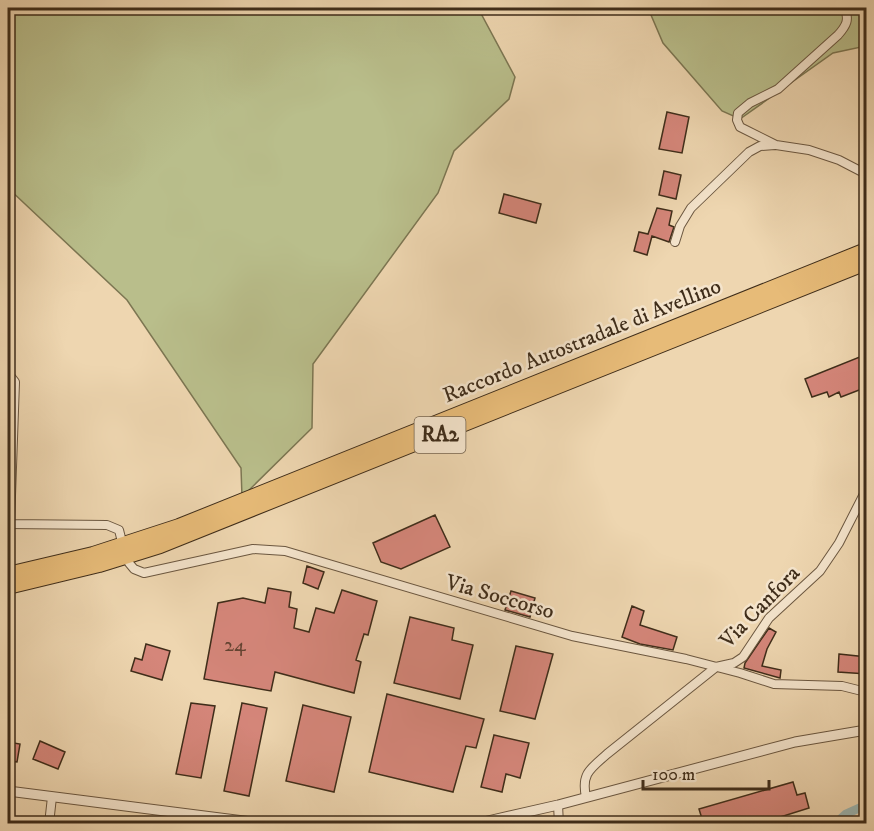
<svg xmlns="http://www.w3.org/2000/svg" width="874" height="831" font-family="'IM FELL DW Pica',serif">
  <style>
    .green { fill: #b9be8b; stroke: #7c7652; stroke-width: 1.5 }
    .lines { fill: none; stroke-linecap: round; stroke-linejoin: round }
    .canal { stroke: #9cb7b4; stroke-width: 9 }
    .building { fill: #d5867a; stroke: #3f2d1a; stroke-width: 1.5 }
    .minor-casing { stroke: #6b5740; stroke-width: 10 }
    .tertiary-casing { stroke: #6b5740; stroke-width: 11 }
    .motorway-casing { stroke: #3f2d1a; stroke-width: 16 }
    .minor { stroke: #f4e4cc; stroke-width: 8 }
    .tertiary { stroke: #f4e4cc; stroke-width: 9 }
    .motorway { stroke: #e7bb78; stroke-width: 14 }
    .labels { text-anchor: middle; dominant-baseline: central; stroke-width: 5; stroke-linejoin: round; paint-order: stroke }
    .number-label { font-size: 20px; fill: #644332 }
    .shield { fill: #f4e4cc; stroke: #75644f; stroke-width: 1.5 }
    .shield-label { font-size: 21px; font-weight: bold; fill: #3f2d1a }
    .street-label { font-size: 22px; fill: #3f2d1a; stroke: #f4e4cc }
  </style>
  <rect width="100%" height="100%" fill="#eed6b0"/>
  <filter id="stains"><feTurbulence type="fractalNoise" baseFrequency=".00333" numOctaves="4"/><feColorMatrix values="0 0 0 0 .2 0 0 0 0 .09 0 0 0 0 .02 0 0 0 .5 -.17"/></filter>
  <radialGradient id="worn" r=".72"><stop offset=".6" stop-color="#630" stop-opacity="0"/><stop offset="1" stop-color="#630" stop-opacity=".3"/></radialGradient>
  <path class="green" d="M8 8H478L515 77 509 99 454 151 438 193 313 364 312 428 242 497 241 468 127 300 8 188Z
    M648 8H866V46L833 53 740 119 722 111 663 43Z"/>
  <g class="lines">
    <path class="canal" d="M835 824 846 814 866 805"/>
  </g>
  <path class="building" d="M667 112 689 117 682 153 659 149Z
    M664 171 681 175 676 199 659 195Z
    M504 194 541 204 536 223 499 213Z
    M657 208 672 211 669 225 674 227 669 242 652 236 647 255 634 251 639 232 648 234Z
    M867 354V387L841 397 839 392 829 397 827 392 812 397 805 379Z
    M435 515 450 547 401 569 381 562 373 543Z
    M307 566 324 572 318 589 303 583Z
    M268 588 291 592 289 607 297 609 294 628 309 632 316 608 334 613 342 590 377 601 368 635 364 634 356 660 361 662 354 693 275 672 271 691 204 679 218 603 243 598 265 603Z
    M511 591 535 598 530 617 505 610Z
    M632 606 644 611 640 625 677 637 673 650 640 644 622 637Z
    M410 617 454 628 452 640 473 645 460 699 394 683Z
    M769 628 776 632 767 649 762 666 781 670 780 678 744 668 745 663Z
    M146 644 170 651 162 680 131 671 135 658 142 660Z
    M516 646 553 654 535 719 500 711Z
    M839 654 867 657V674L838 672Z
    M387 694 484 719 476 748 466 746 453 792 369 772Z
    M191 703 215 706 201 778 176 774Z
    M242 703 267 708 249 796 224 791Z
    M303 705 351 717 334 792 286 781Z
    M494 735 529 743 520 778 506 774 502 792 481 787Z
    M40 741 65 752 58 769 33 759Z
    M8 742 20 744 17 762 8 761Z
    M793 782 797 795 805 793 809 808 777 818 778 824H718L717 818 703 822 699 809Z"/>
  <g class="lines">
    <defs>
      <path id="minor" d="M845 8C849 20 847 25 838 35L778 89 750 103 738 113 737 120 740 127 776 145 809 150 839 160 866 174
        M675 242 680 226 691 208 749 152 760 146 775 145
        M8 373 15 382 10 524
        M8 524 107 525 119 530 121 538
        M129 563 134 569 144 573 253 549 285 551 572 636 686 659 740 673 774 684 842 686 866 692
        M586 797C581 774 590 769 607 754L716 667 734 663 743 657 769 618 820 571 839 543 866 490
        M558 805 559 824
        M49 824 52 797"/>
      <path id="tertiary" d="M8 791 267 824
        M475 824 558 805 795 742 866 730"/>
      <path id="motorway" d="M8 574 93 554 179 526 866 250
        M8 587 99 565 160 546 866 263"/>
    </defs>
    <use href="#minor" class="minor-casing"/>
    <use href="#tertiary" class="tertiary-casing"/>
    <use href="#motorway" class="motorway-casing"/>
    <use href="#minor" class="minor"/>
    <use href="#tertiary" class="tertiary"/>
    <use href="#motorway" class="motorway"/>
  </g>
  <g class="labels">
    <g class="number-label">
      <text x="235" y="645">24</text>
    </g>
    <rect class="shield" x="414.5" y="417" width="51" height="36" rx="4.5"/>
    <g class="shield-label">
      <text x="440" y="435">RA2</text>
    </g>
    <g class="street-label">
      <text transform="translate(582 341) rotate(-22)">Raccordo Autostradale di Avellino</text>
      <text transform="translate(500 597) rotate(16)">Via Soccorso</text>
      <text transform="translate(760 607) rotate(-46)">Via Canfora</text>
    </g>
  </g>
  <rect width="874" height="831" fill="none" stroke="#eed6b0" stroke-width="30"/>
  <rect x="9" y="9" width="856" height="813" fill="none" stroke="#3f2d1a" stroke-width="3"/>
  <rect x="15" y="15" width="844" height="801" fill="none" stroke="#3f2d1a" stroke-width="1.5"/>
  <path d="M643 780v9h126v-9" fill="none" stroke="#3f2d1a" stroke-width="3"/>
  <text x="652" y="780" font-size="18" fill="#3f2d1a" stroke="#f4e4cc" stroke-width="4.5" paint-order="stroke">100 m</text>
  <rect width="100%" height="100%" filter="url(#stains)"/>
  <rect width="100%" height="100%" fill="url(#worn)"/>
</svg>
